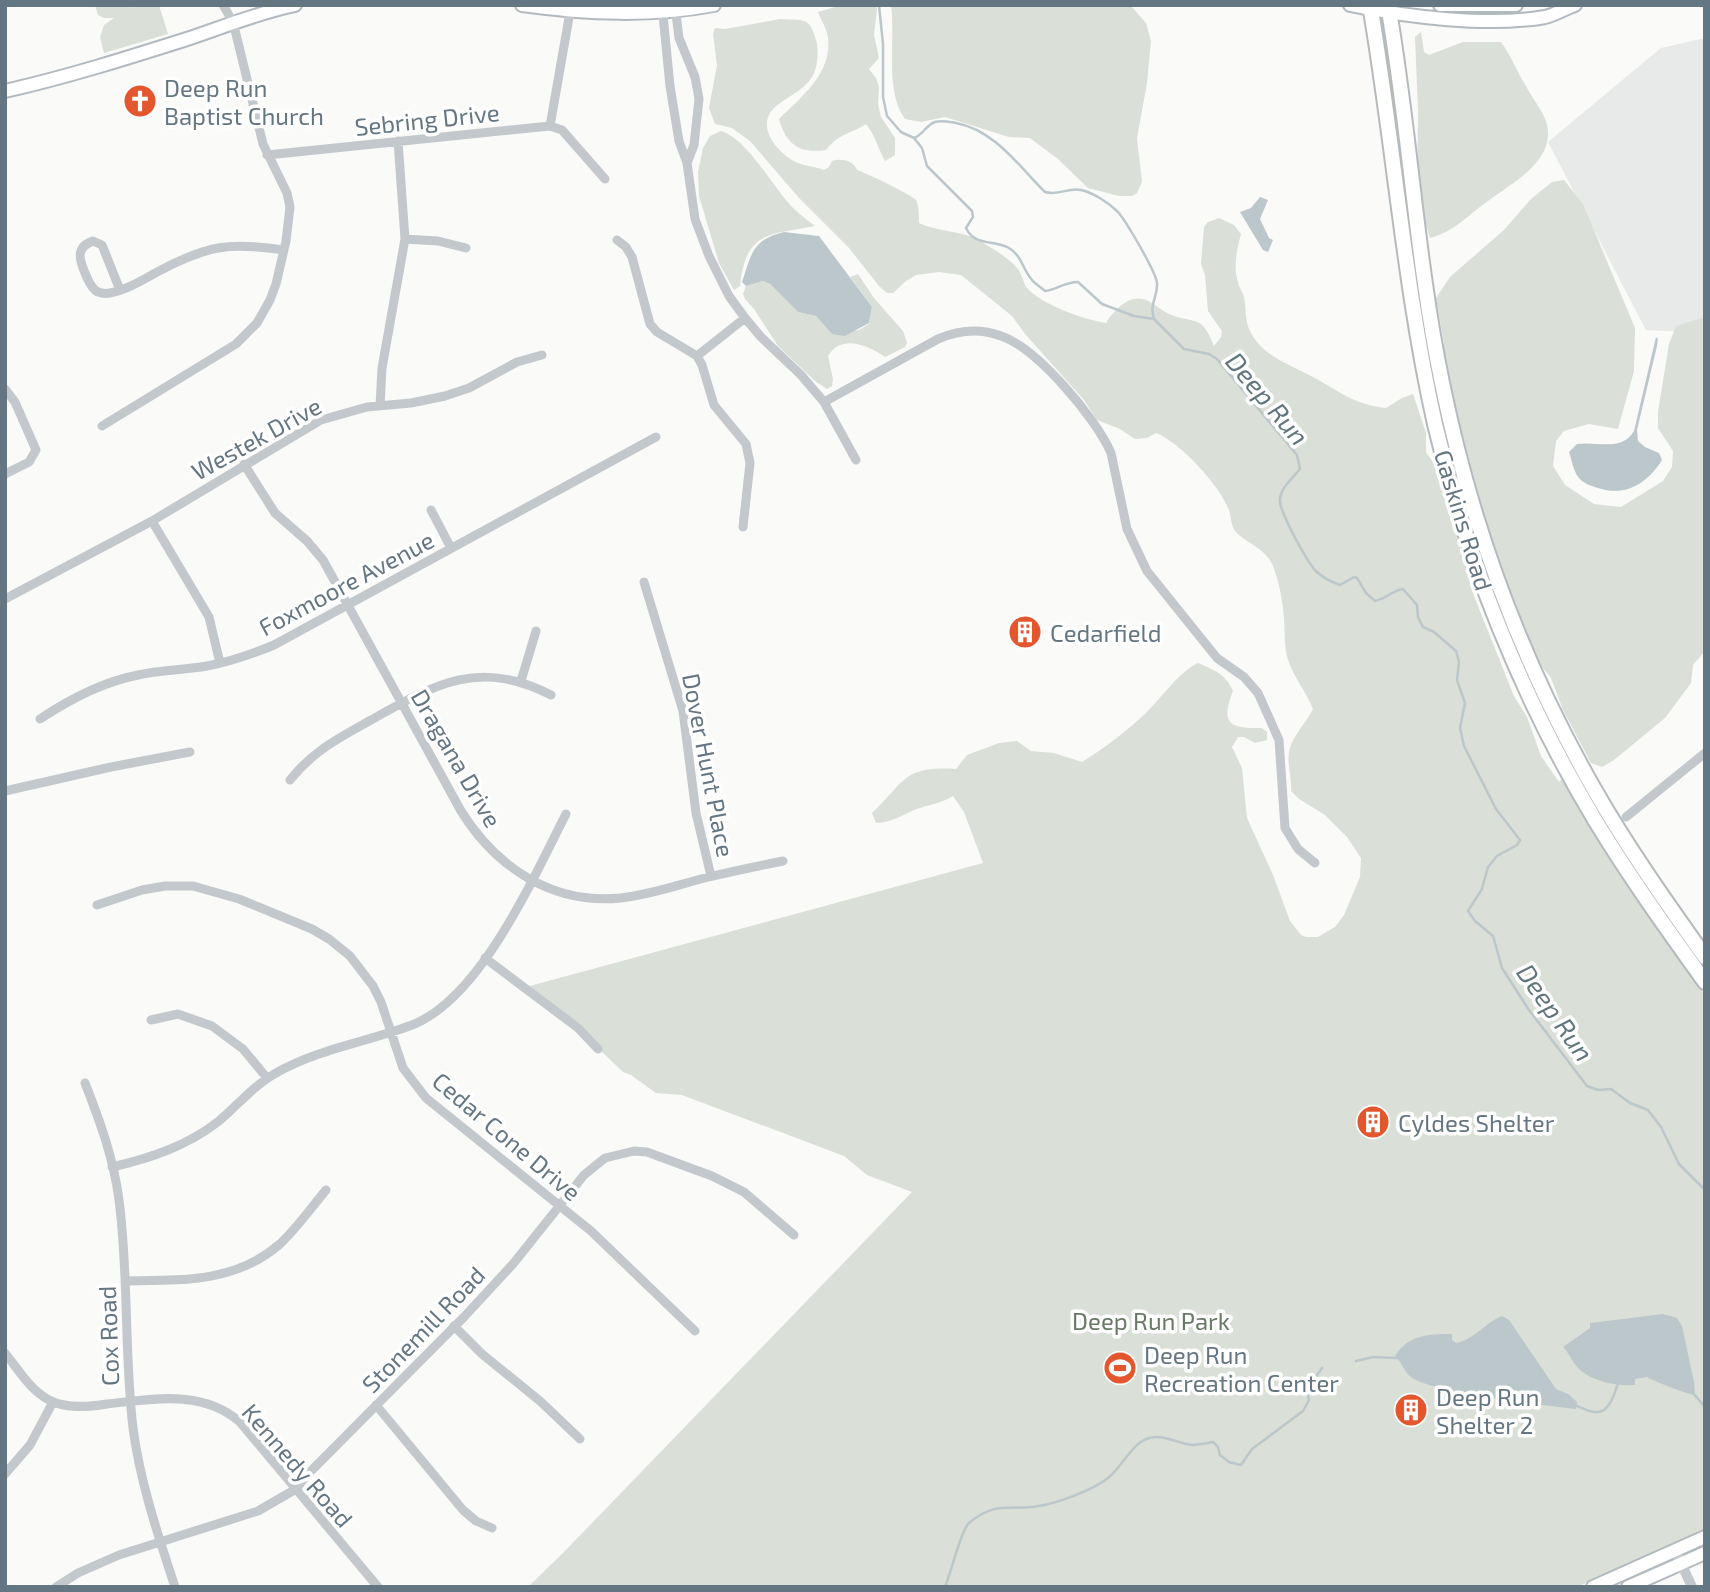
<svg xmlns="http://www.w3.org/2000/svg" width="1710" height="1592" font-family="'Exo 2',sans-serif">
  <style>
    .built { fill: #e8e9e9 }
    .green { fill: #dadfd7 }
    .water { fill: #bbc7cb }
    .lines { fill: none; stroke-linecap: round; stroke-linejoin: round }
    .stream { stroke: #bbc7cb; stroke-width: 2.5 }
    .secondary-casing { stroke: #b3babf; stroke-width: 16 }
    .primary-casing { stroke: #b5babe; stroke-width: 18 }
    .minor { stroke: #c3c8cc; stroke-width: 9 }
    .tertiary { stroke: #c3c8cc; stroke-width: 10 }
    .secondary { stroke: #fff; stroke-width: 12 }
    .primary { stroke: #fff; stroke-width: 14 }
    .labels { text-anchor: middle; dominant-baseline: central; stroke-width: 7; stroke-linejoin: round; paint-order: stroke }
    .poi-label { font-size: 24px; fill: #657683; stroke: #fff; text-anchor: start }
    .street-label { font-size: 24px; fill: #657683; stroke: #fff }
    .park-label { font-size: 24px; fill: #687a64; stroke: #fff }
    .water-label { font-size: 26px; font-style: italic; fill: #60757c; stroke: #fff }
  </style>
  <rect width="100%" height="100%" fill="#fafaf8"/>
  <path class="built" d="M1705 38V333L1646 330 1548 142 1661 48Z"/>
  <path class="green" d="M95 5H134L133 8 137 5H159L168 34 104 53 100 37 104 25 114 18H104L98 15Z
    M842 5H876L877 9 874 35 879 58 869 69 876 78 879 87 878 104 881 117 895 138V155L885 161C878 148 875 135 866 124 849 135 839 133 826 150 799 154 786 144 779 119 801 97 832 74 828 38 827 29 821 20 818 12Z
    M891 5H1130L1146 23 1151 41 1147 83 1137 138 1142 182 1137 193 1132 196H1119L1088 188 1058 159 1030 138 1009 137 945 117 921 122 905 119C884 90 896 40 891 5Z
    M780 19C803 21 809 15 816 40 819 50 818 68 812 77 804 90 785 98 774 108 755 127 778 154 798 163 806 166 816 167 824 170L829 167 832 161C841 158 853 160 857 170 864 172 914 196 916 200 919 206 919 216 919 223 937 232 962 230 982 242 993 249 1009 258 1017 268 1022 274 1023 282 1027 288 1042 305 1085 320 1106 323 1115 309 1132 291 1150 302 1156 305 1162 311 1169 314 1196 325 1201 313 1214 346L1221 337 1222 331 1208 311 1205 275 1201 264 1204 227 1208 222 1219 218 1234 225 1241 234C1237 249 1233 267 1238 282 1239 288 1243 292 1244 297 1246 307 1245 320 1249 329 1261 356 1289 364 1313 377 1341 392 1352 404 1386 408L1402 398 1413 394 1426 433V452L1439 471 1442 490 1468 573 1472 591 1514 696 1527 717 1541 756 1559 782 1563 778 1620 874 1705 995V1529L1577 1587H528L563 1553 912 1192 867 1175 844 1156 682 1095 656 1093 631 1075 623 1072 553 1005 526 987 983 863 964 812 953 796C942 803 932 804 920 808 904 813 893 823 876 823L872 813C907 780 903 766 956 769L967 755 999 743 1017 741 1031 751 1054 753 1082 762C1105 748 1128 730 1147 712 1164 695 1178 673 1198 663 1214 670 1226 674 1233 691 1219 726 1232 728 1262 728L1267 732V740L1255 743 1244 737H1238L1232 747 1242 768 1247 818 1273 875 1290 921 1301 935 1306 937H1318L1335 927 1344 915 1360 877 1361 858 1347 837 1325 815 1299 799 1291 791C1292 777 1287 766 1289 752 1291 738 1306 723 1313 709 1306 691 1292 676 1287 656 1284 644 1285 630 1284 618 1283 602 1279 581 1273 566 1266 549 1250 545 1238 534 1230 527 1232 519 1229 510 1220 486 1180 442 1156 433L1147 438 1135 439 1120 429 1097 420 1084 400 1026 335 1012 316 961 275 939 272 916 275 906 281 893 293H887L879 286 849 248 799 198 750 141 732 128 715 124 709 108 717 65 713 34 715 28 725 29Z
    M1421 32 1424 52 1429 55 1463 42H1501C1511 56 1518 73 1527 88 1533 99 1542 110 1546 121 1558 159 1514 182 1488 201 1468 215 1454 232 1430 238L1417 194 1418 111 1415 37Z
    M721 131C745 138 770 181 786 200 794 210 804 218 815 226 768 235 746 231 740 286L734 290 719 263 699 196 698 172 703 148 710 136Z
    M1564 180 1583 204 1635 328 1634 371 1618 429 1589 424 1564 431 1556 441 1553 466 1565 485 1594 504 1621 507 1663 481 1672 467 1673 451 1658 428V412L1669 344 1676 326 1705 317V651L1693 665 1691 683 1665 718 1614 760 1602 767 1591 763 1563 710 1551 678 1535 658 1486 532 1467 464 1443 359 1444 343 1436 298 1450 277 1504 230 1531 199 1552 182Z
    M858 274 874 298 903 331 907 343 905 347 885 357C867 345 842 334 828 356L833 379 832 386 827 389 815 381 778 346 754 309 745 299 743 294 746 286 763 281 770 284 798 312 816 316 832 334 859 330 869 324 872 307 850 277Z"/>
  <path class="water" d="M1260 197 1268 200 1260 219 1269 238 1273 240 1268 252 1263 250 1240 212 1251 208Z
    M784 232 819 236 872 307 869 323 845 336 832 334 816 316 798 312 770 284 763 281 746 286 742 282C752 253 752 240 784 232Z
    M1656 337 1658 339 1657 346 1637 430 1638 441 1645 447 1659 453 1662 460C1647 484 1625 497 1598 488 1591 486 1583 483 1579 478 1573 471 1572 460 1569 452L1577 444C1598 441 1622 452 1634 431Z
    M1663 1314 1677 1318 1682 1326 1694 1382 1695 1395C1689 1395 1651 1380 1647 1377L1635 1379V1385C1617 1386 1594 1382 1580 1370 1573 1364 1570 1354 1563 1347L1590 1328V1323Z
    M1502 1316 1509 1320 1556 1389 1568 1394 1577 1402 1576 1409C1534 1404 1493 1400 1452 1390 1439 1387 1422 1385 1411 1377 1403 1371 1403 1363 1395 1356 1408 1335 1428 1334 1452 1334V1340L1456 1343C1474 1340 1486 1322 1502 1316Z"/>
  <g class="lines">
    <path class="stream" d="M879 5 883 44V97L887 116 901 132 914 138 922 148 927 166 972 211 973 217 966 228C975 247 993 239 1009 248 1022 256 1023 270 1032 280 1035 284 1041 287 1045 291 1057 290 1064 282 1078 282L1102 304 1134 316 1154 319 1184 349 1209 354 1217 359 1297 455 1300 469C1293 478 1280 488 1280 500 1279 511 1308 564 1317 572 1324 579 1332 582 1340 585L1354 577 1357 578 1366 593 1375 601C1386 599 1393 590 1403 589L1417 605 1418 617 1423 627 1434 632 1456 651 1459 662 1457 680 1465 703 1460 728 1464 746 1496 809 1520 840 1517 845 1497 856 1488 867 1482 889 1468 911 1475 921 1493 936 1502 968 1529 1010 1587 1086 1598 1090 1611 1089 1630 1103 1648 1110 1661 1127 1679 1164 1705 1190
      M914 138C923 135 926 125 935 122 942 120 950 122 956 123 994 130 1018 165 1045 192 1059 196 1069 187 1081 190 1094 193 1109 203 1118 212 1126 221 1156 272 1157 283 1158 297 1149 303 1154 319
      M1356 1361 1373 1357 1398 1358
      M1693 1393 1705 1407
      M1573 1405C1580 1406 1588 1412 1595 1412 1609 1414 1615 1393 1618 1383
      M945 1587C951 1573 961 1530 969 1523 996 1500 1010 1511 1039 1506 1058 1503 1093 1490 1108 1478 1123 1467 1133 1438 1155 1437 1167 1436 1180 1444 1192 1445 1198 1445 1206 1443 1213 1442L1218 1447 1220 1455 1229 1462 1241 1465 1252 1449 1303 1411 1309 1400 1307 1389 1322 1368"/>
    <defs>
      <path id="secondary" d="M522 5C588 14 649 17 714 5
        M1350 5C1407 17 1488 27 1545 17 1555 15 1565 8 1575 5
        M1440 5H1516
        M5 91C67 77 127 58 187 39 223 27 257 13 295 5
        M1593 1587 1705 1537
        M1628 1587 1705 1553"/>
      <path id="primary" d="M1370 5C1394 144 1404 286 1435 424 1467 562 1522 698 1595 820 1629 876 1667 929 1705 982
        M1388 5C1410 131 1416 258 1442 383 1471 525 1522 663 1594 789 1627 847 1666 902 1705 957"/>
    </defs>
    <use href="#secondary" class="secondary-casing"/>
    <use href="#primary" class="primary-casing"/>
    <path class="minor" d="M662 5 670 86 679 141 687 163 695 219 709 256 729 296 745 318 761 337 801 375 824 402 856 460
      M675 6 679 38 695 77 699 99 694 145 687 163
      M550 126 570 12
      M267 155 550 126 562 130 605 179
      M405 239 438 241 466 248
      M617 240 626 247 632 257 650 324 657 332 697 356 702 365 714 405 746 444 750 463 743 527
      M120 290 102 245 93 241C88 243 83 245 81 251 77 258 89 285 95 290 98 293 105 294 110 293 127 290 144 279 159 271 208 245 230 242 284 250
      M697 356 745 318
      M5 389 15 402 36 450 29 462 5 474
      M824 402 938 339C959 330 980 328 1001 336 1037 348 1096 418 1111 453L1127 529 1147 571 1217 658 1244 677 1258 693 1279 740 1285 828 1298 849 1315 863
      M380 406 382 368 405 239 398 141
      M102 426 236 344 257 323 270 300 276 284 286 241 290 207 287 193 263 144 233 22 223 5
      M244 464 275 513 307 541 323 560 461 811C496 867 552 905 621 898 651 895 680 884 709 877 734 871 758 866 783 861
      M431 510 451 548
      M152 521 209 617 220 663
      M644 582 683 711 696 813 711 876
      M5 599 152 521 321 420 367 407 411 403 445 396 469 388 517 362 542 355
      M521 681 536 631
      M40 719C70 699 102 682 138 675 160 670 184 670 207 666 230 662 252 654 274 645L656 437
      M290 780C314 750 339 738 371 720 435 684 479 658 551 695
      M5 791 111 767 190 752
      M1626 817 1705 753
      M97 905 142 890 165 886H193L239 899 312 929 329 939 350 956 373 986 381 1002 403 1068 426 1098 591 1231 695 1331
      M485 958 578 1028 598 1049
      M151 1020 178 1014 212 1026 243 1049 267 1078
      M85 1083C100 1121 114 1160 119 1200 129 1276 124 1352 133 1428 140 1482 158 1535 175 1587
      M112 1167C151 1158 187 1146 219 1121 238 1105 254 1085 276 1073 318 1049 367 1042 412 1025 481 998 533 878 566 814
      M125 1281C181 1280 235 1283 280 1244 297 1228 311 1208 326 1190
      M454 1326 482 1354 540 1401 580 1439
      M5 1353C18 1369 30 1390 49 1400 66 1409 88 1407 107 1404 153 1399 202 1389 240 1422L378 1587
      M376 1405 463 1510 476 1521 492 1528
      M5 1474 30 1445 53 1402
      M56 1587 78 1573 119 1555 258 1511 296 1489 307 1475 464 1317 513 1264 584 1175 605 1158 634 1151 647 1152 712 1176 744 1192 794 1235"/>
    <path class="tertiary" d="M1675 1550 1692 1587"/>
    <use href="#secondary" class="secondary"/>
    <use href="#primary" class="primary"/>
  </g>
  <defs>
    <symbol id="church-disc" viewBox="-11 -11 22 22"><circle r="9.5" fill="#e4572e" stroke="#fff"/><path d="M-1.2-6h2.4v3.5h3.3v2.4h-3.3V6h-2.4V-.1h-3.3v-2.4h3.3Z" fill="#fff"/></symbol>
    <symbol id="building-disc" viewBox="-11 -11 22 22"><circle r="9.5" fill="#e4572e" stroke="#fff"/><path d="M-4-6H4V6H1V3H-1V6H-4ZM-2.5-4.3h1.7v1.8h-1.7ZM.8-4.3h1.7v1.8H.8ZM-2.5-1h1.7V.8h-1.7ZM.8-1h1.7V.8H.8Z" fill="#fff"/></symbol>
    <symbol id="stadium-disc" viewBox="-11 -11 22 22"><circle r="9.5" fill="#e4572e" stroke="#fff"/><path d="M0-5a6.5 5 0 1 0 0 10a6.5 5 0 1 0 0-10ZM-3.5-1.8h7v3.6h-7Z" fill="#fff"/></symbol>
  </defs>
  <g fill-rule="evenodd">
    <use href="#church-disc" x="121" y="82" width="38" height="38"/>
    <use href="#building-disc" x="1006" y="613" width="38" height="38"/>
    <use href="#building-disc" x="1354" y="1103" width="38" height="38"/>
    <use href="#stadium-disc" x="1101" y="1349" width="38" height="38"/>
    <use href="#building-disc" x="1392" y="1391" width="38" height="38"/>
  </g>
  <g class="labels">
    <g class="poi-label">
      <text x="164" y="87">Deep Run<tspan x="164" dy="28">Baptist Church</tspan></text>
      <text x="1050" y="632">Cedarfield</text>
      <text x="1398" y="1122">Cyldes Shelter</text>
      <text x="1144" y="1354">Deep Run<tspan x="1144" dy="28">Recreation Center</tspan></text>
      <text x="1436" y="1396">Deep Run<tspan x="1436" dy="28">Shelter 2</tspan></text>
    </g>
    <g class="street-label">
      <text transform="translate(427 119) rotate(-6)">Sebring Drive</text>
      <text transform="translate(256 438) rotate(-29)">Westek Drive</text>
      <text transform="translate(1464 520) rotate(73)">Gaskins Road</text>
      <text transform="translate(346 583) rotate(-28)">Foxmoore Avenue</text>
      <text transform="translate(457 758) rotate(60)">Dragana Drive</text>
      <text transform="translate(709 765) rotate(79)">Dover Hunt Place</text>
      <text transform="translate(507 1136) rotate(40)">Cedar Cone Drive</text>
      <text transform="translate(423 1329) rotate(-46)">Stonemill Road</text>
      <text transform="translate(108 1336) rotate(-92)">Cox Road</text>
      <text transform="translate(298 1465) rotate(49)">Kennedy Road</text>
    </g>
    <g class="park-label">
      <text x="1151" y="1320">Deep Run Park</text>
    </g>
    <g class="water-label">
      <text transform="translate(1268 398) rotate(50)">Deep Run</text>
      <text transform="translate(1556 1012) rotate(55)">Deep Run</text>
    </g>
  </g>
  <rect width="1710" height="1592" fill="none" stroke="#657683" stroke-width="14"/>
</svg>
